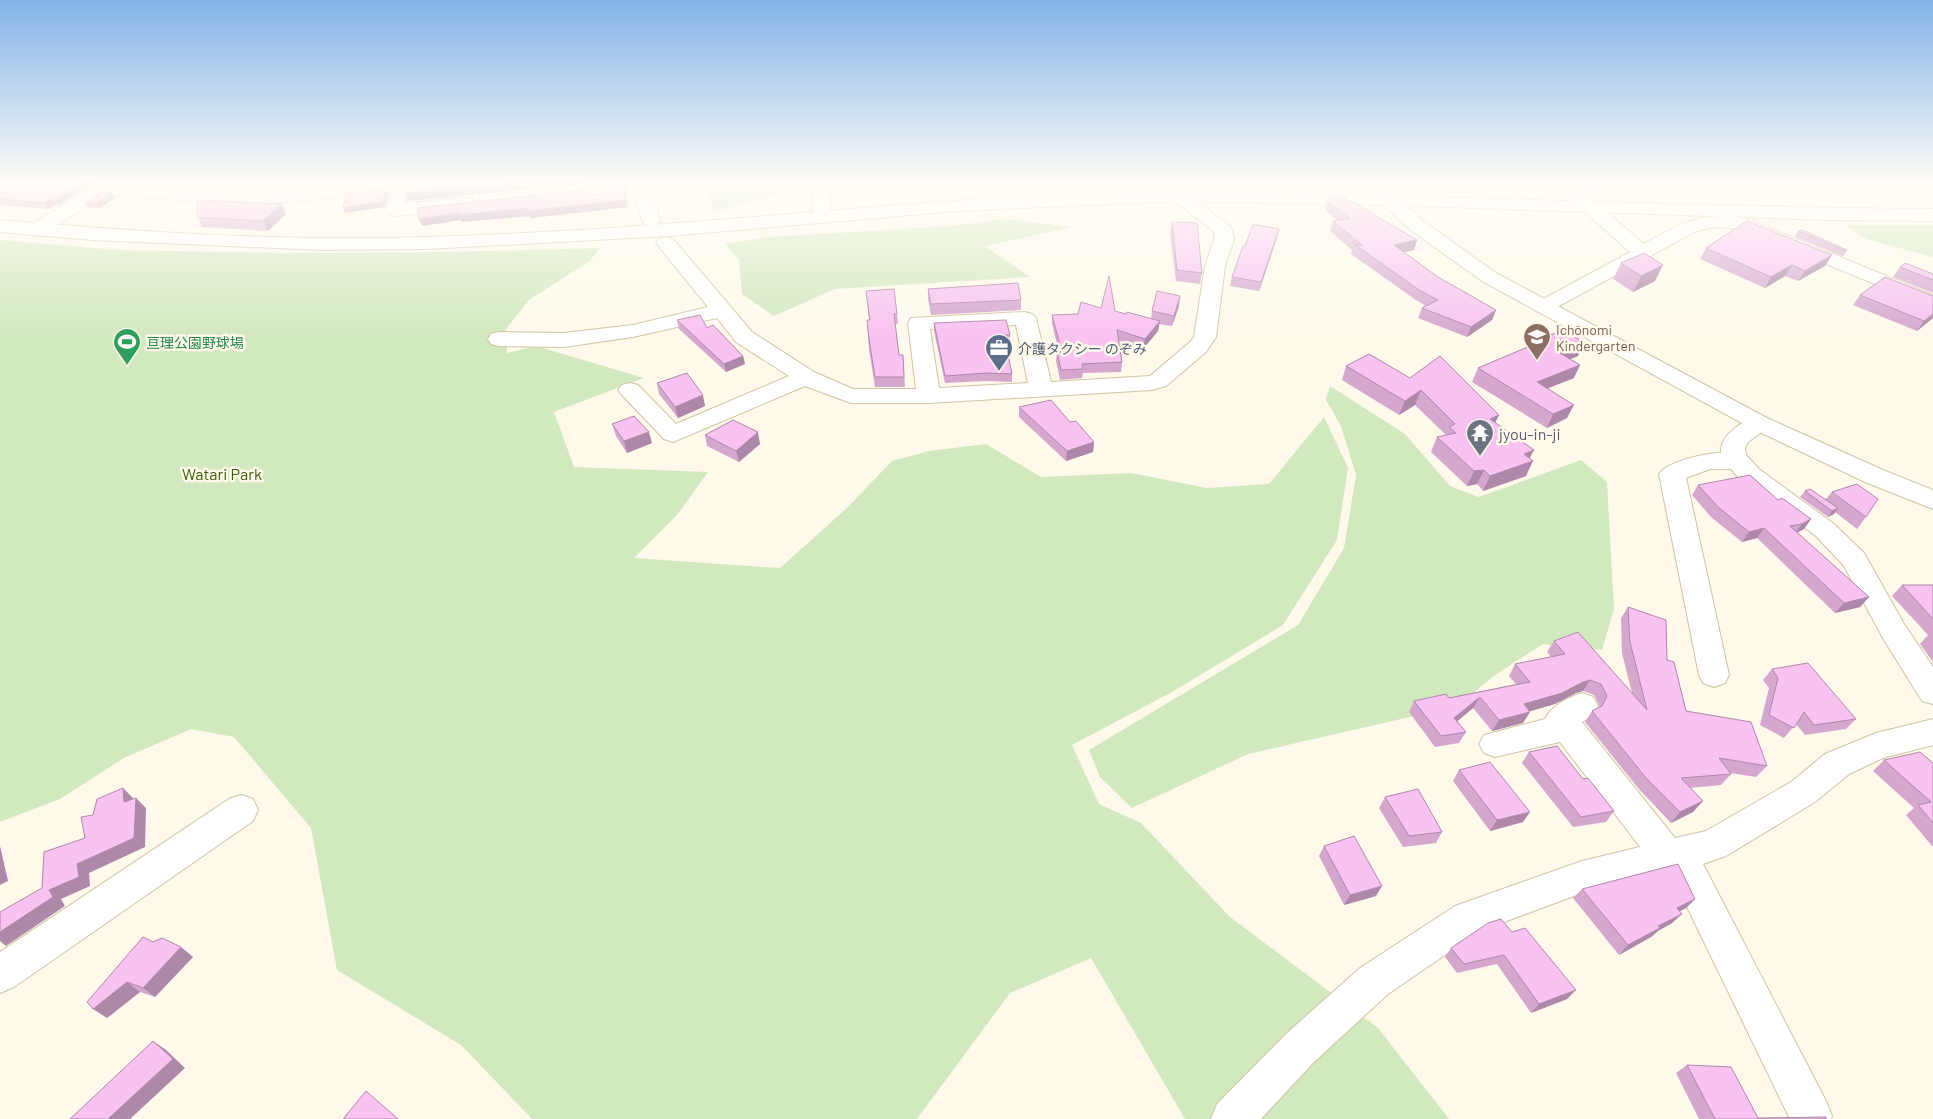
<svg xmlns="http://www.w3.org/2000/svg" width="1933" height="1119" font-family="Barlow,'Noto Sans JP',sans-serif">
  <style>
    .green { fill: #d2e8bf }
    .lines { fill: none; stroke-linecap: round; stroke-linejoin: round }
    .minor-casing { stroke: #d1c3a3; stroke-width: 2 }
    .tertiary-casing { stroke: #d1c3a3; stroke-width: 2 }
    .secondary-casing { stroke: #d1c3a3; stroke-width: 2 }
    .trunk-casing { stroke: #d1c3a3; stroke-width: 2 }
    .minor { fill: #fff; fill-rule: evenodd }
    .tertiary { fill: #fff; fill-rule: evenodd }
    .secondary { fill: #fff; fill-rule: evenodd }
    .trunk { fill: #fff; fill-rule: evenodd }
    .wall { fill: #d5a7cf }
    .shaded-wall { fill: #ae88a9 }
    .building { fill: #f8c2f1; stroke: #ae88a9 }
    .labels { text-anchor: middle; dominant-baseline: central; stroke-width: 5; stroke-linejoin: round; paint-order: stroke }
    .far-education-label { font-size: 14px; fill: #785e54; stroke: #fef9eb; text-anchor: start }
    .far-leisure-label { font-size: 14px; fill: #27864d; stroke: #fef9eb; text-anchor: start }
    .far-service-label { font-size: 14px; fill: #4e5e75; stroke: #fef9eb; text-anchor: start }
    .worship-label { font-size: 16px; fill: #5b616d; stroke: #fef9eb; text-anchor: start }
    .park-label { font-size: 16px; fill: #3b5f08; stroke: #fef9eb }
  </style>
  <rect width="100%" height="100%" fill="#fef9eb"/>
  <path class="green" d="M706 181H787L786 193 713 212Z
    M852 181H911L884 192Z
    M1005 219 1071 227 985 246 1030 277 835 289 774 316 742 294 739 260 725 244 768 237 951 226Z
    M1846 225H1933V257L1866 239Z
    M0 240 118 250 292 253 448 252 600 248 590 261 529 300 506 329 507 353 536 346 644 378 554 412 574 467 708 472 677 515 634 558 780 568 847 508 892 461 929 451 986 444 1041 477 1131 473 1207 488 1269 484 1324 417 1348 468 1337 540 1283 625 1172 692 1072 745 1099 804 1141 823 1230 917 1378 1028 1449 1119H1185L1091 958 1010 993 917 1119H532L461 1045 337 970 311 828 234 737 191 729 124 758 60 799 0 822Z
    M1330 386 1405 434 1450 486 1479 497 1581 460 1607 482 1614 609 1602 650 1543 644 1495 675 1458 706 1248 754 1132 808 1100 777 1089 750 1298 625 1344 548 1356 475 1341 426 1326 400Z"/>
  <g class="lines">
    <defs>
      <path id="minor" d="M102 181H124L119 186 249 195 410 181 405 203 466 198 472 199 475 203 472 207 466 208 395 216 389 214 386 210 390 193 249 205 104 195 43 234 36 236 29 234 27 230 29 226Z
        M482 181H500L497 201 494 205 488 206 482 205 479 201Z
        M631 181H649L660 220 658 224 651 226 644 224 642 220Z
        M1148 181H1169L1230 226 1232 230 1234 239 1225 266 1216 337 1206 352 1166 386 1152 390 928 403H851L805 386 673 442 664 439 622 395 618 390 622 385 630 383 638 385 676 424 789 376 736 342 717 318 633 337 564 347 499 346 491 344 488 339 491 334 499 332 564 333 633 325 708 307 656 243 659 239 666 237 673 239 752 332 814 372 853 389H916L908 323 911 318 1025 312 1032 314 1036 318 1051 382 1150 376 1190 342 1194 337 1205 266 1214 239V232L1207 226ZM1016 325 1028 383 939 388 930 329Z
        M1550 181H1570L1644 244C1682 223 1700 212 1745 218L1933 295V308L1741 229 1716 227 1696 231 1550 311 1543 313 1536 311 1533 307 1536 303 1630 252Z
        M597 184 603 185C607 190 607 194 603 199L597 200 591 199 588 195 549 199 543 198 540 194 543 190 549 189Z
        M1759 416 1767 418 1771 423 1767 428 1748 442 1745 448 1746 455 1759 469 1834 524 1864 553 1904 624 1933 667V704L1922 701 1884 640 1844 566 1816 536 1741 481 1731 469H1710L1686 478 1729 675 1725 683 1714 687 1703 683 1699 675 1659 474C1668 461 1706 453 1721 453 1719 435 1744 420 1759 416Z
        M1582 693 1593 697 1598 706 1593 715 1582 722 1675 838 1706 831 1791 782 1825 754 1876 733 1933 719V745L1883 758 1849 774 1815 802 1726 856 1703 864 1826 1101 1832 1116 1831 1119H1790L1670 872 1582 893 1480 931 1388 994 1314 1062 1261 1119H1211L1217 1104 1286 1034 1360 968 1455 906 1582 861 1640 847 1560 742 1495 757 1484 753 1479 744 1484 735 1545 719C1552 705 1567 698 1582 693Z
        M241 795 253 799 258 810 253 821 14 987 0 993V952L229 799Z"/>
      <path id="tertiary" d="M1358 181H1378L1422 220 1496 273 1767 418 1883 470 1933 490V509L1865 482 1751 428 1482 281 1408 228Z"/>
      <path id="secondary" d="M811 181H829L831 217 829 221 822 223 815 221 813 217Z"/>
      <path id="trunk" d="M1179 191C1430 195 1682 207 1933 209V221L1829 220 1387 205 1179 201 957 211 669 236 427 249 321 250 93 240 0 232V220C141 232 285 242 427 237 603 232 778 214 954 201 1029 195 1104 194 1179 191Z"/>
    </defs>
    <use href="#minor" class="minor-casing"/>
    <use href="#tertiary" class="tertiary-casing"/>
    <use href="#secondary" class="secondary-casing"/>
    <use href="#trunk" class="trunk-casing"/>
    <use href="#minor" class="minor"/>
    <use href="#tertiary" class="tertiary"/>
    <use href="#secondary" class="secondary"/>
    <use href="#trunk" class="trunk"/>
  </g>
  <path class="wall" d="M0 181H98L59 205H55L48 209 0 205Z
    M121 181H139L133 185 123 184Z
    M350 181H391L351 184Z
    M407 181H627V207L531 218V216L462 222 461 220 422 226 589 194 595 195 603 193 605 185V184L597 182 407 201Z
    M1573 181H1650L1648 186 1584 191Z
    M1785 181H1882L1877 189 1791 187Z
    M1915 181H1933V187Z
    M112 193 115 198 99 208H88L85 203Z
    M1327 201 1417 240 1414 250 1404 252 1438 277 1496 310 1492 320 1467 337 1418 318 1422 308 1426 306 1416 300 1351 254 1352 250 1330 231 1333 221 1337 220 1325 210Z
    M286 214 268 231 202 227 197 217Z
    M1172 222 1202 273 1200 284 1176 281 1170 233Z
    M1279 229 1277 238 1259 291 1230 286 1232 277 1245 246Z
    M1798 231 1847 250 1844 255 1842 256 1795 237Z
    M1706 248 1832 255 1825 266 1798 281 1785 276 1765 288 1700 259Z
    M1621 263 1655 281 1633 292 1613 279Z
    M1900 267 1933 274V293L1893 277Z
    M928 289 1021 300V310L931 315 928 300Z
    M866 291 897 314 898 324H895L899 355H903L905 387H875L869 349 867 320H869Z
    M1860 295 1933 318 1917 331 1853 305Z
    M1179 306 1172 326 1159 324 1158 331 1143 349 1119 341 1122 362 1121 372 1083 373 1082 378 1060 380 1056 361 1057 352H1059L1052 324V315L1126 314 1151 319 1152 311Z
    M677 320 743 356 745 364 726 372 679 329Z
    M934 323 1010 335V342L1006 343 1012 374V382L986 381 945 383 934 331Z
    M1527 345 1578 356 1570 359 1574 378 1548 388 1567 418 1547 428 1472 382 1478 368 1526 348Z
    M1346 366 1410 378 1499 415 1495 422 1529 458 1526 476 1483 491 1477 484 1467 486 1431 452 1437 437 1446 435 1415 405 1399 415 1342 380Z
    M657 383 705 406 678 418 659 394Z
    M1019 407 1070 422 1094 442 1093 452 1066 461 1019 417Z
    M612 424 652 443 627 453 616 436Z
    M705 435 760 444 739 462 707 446Z
    M1698 485 1778 500 1811 519 1804 529 1797 533 1869 597 1860 607 1835 613 1757 538 1742 542 1711 517 1692 495Z
    M1805 491 1825 500 1832 492 1866 517 1857 529 1835 512 1834 514 1828 517 1800 497Z
    M1902 585H1933V662L1920 644 1928 635 1892 596Z
    M1628 607 1667 660 1686 711 1767 766 1756 777 1730 773 1731 774 1721 785 1690 788 1703 801 1693 812 1671 823 1638 788 1585 722 1592 711 1600 707 1594 695 1583 691 1576 693 1555 704 1530 711 1523 723 1492 731 1473 708 1457 721 1466 732 1459 743 1435 747 1409 712 1414 701 1449 698 1516 684 1509 676 1515 664 1551 657 1547 652 1554 641 1632 693 1622 653 1621 618Z
    M1772 669 1856 719 1846 729 1805 735 1796 724 1784 738 1760 725 1769 688 1763 680Z
    M1529 752 1583 779 1614 811 1606 822 1573 827 1522 763Z
    M1884 760 1933 763V846H1932L1906 815 1914 808 1873 771Z
    M1459 770 1523 822 1490 831 1453 781Z
    M1385 797 1442 832 1436 843 1403 847 1379 808Z
    M1324 846 1376 896 1344 905 1319 856Z
    M1582 889 1695 899 1686 908 1680 911 1682 914 1672 923 1658 931 1651 937 1619 955 1573 898Z
    M1512 932 1567 999 1531 1013 1497 964 1457 973 1445 957 1451 948Z
    M153 942 193 957 155 997 140 992 107 1018Z
    M1687 1065 1758 1118 1826 1119H1699L1676 1073Z"/>
  <path class="shaded-wall" d="M85 181H98L59 205 55 200Z
    M131 181H139L133 185Z
    M532 181H597V182L407 201 405 194Z
    M625 181H627V207L531 218V216L462 222 461 220 422 226 419 219 459 213 625 200Z
    M386 190 388 195 385 207 345 213 343 208Z
    M112 193 115 198 99 208 96 203Z
    M51 199 55 205 48 209 44 203Z
    M282 204 286 214 268 231 263 221Z
    M1279 229 1277 238 1259 291 1261 282Z
    M1417 240 1414 250 1391 255 1394 245Z
    M1832 255 1825 266 1798 281 1805 271Z
    M1663 265 1655 281 1633 292 1641 276Z
    M1792 265 1785 276 1765 288 1771 277Z
    M1180 296 1179 306 1172 326 1174 316Z
    M1496 310 1492 320 1467 337 1471 327Z
    M1933 314V318L1917 331 1924 321Z
    M1160 321 1158 331 1143 349 1145 339Z
    M1584 342 1578 356 1553 366 1560 353Z
    M743 356 745 364 726 372 724 364Z
    M1580 365 1574 378 1531 395 1537 382Z
    M1421 390 1415 405 1399 415 1405 401Z
    M703 395 705 406 678 418 675 407Z
    M1574 405 1567 418 1547 428 1553 414Z
    M1499 415 1492 429 1490 419Z
    M649 432 652 443 627 453 624 441Z
    M758 432 760 444 739 462 736 451Z
    M1094 442 1093 452 1066 461 1067 451Z
    M1534 450 1527 463 1533 461 1526 476 1483 491 1490 476 1524 454Z
    M1484 470 1477 484 1467 486 1474 471Z
    M1838 508 1834 514 1828 517 1832 511Z
    M1811 519 1804 529 1794 534 1802 524Z
    M1764 528 1757 538 1742 542 1749 532Z
    M1869 597 1860 607 1835 613 1844 603Z
    M1590 680 1583 691 1576 693 1555 704 1517 715 1524 704Z
    M1480 697 1473 708 1448 729 1454 718Z
    M1530 712 1523 723 1492 731 1499 720Z
    M123 788 133 798 134 812 124 802Z
    M136 798 146 808 145 847 89 873 90 886 61 899 65 906 6 946 0 941V932L49 890 77 864Z
    M1703 801 1693 812 1671 823 1680 812Z
    M1530 812 1523 822 1490 831 1497 820Z
    M0 846 8 881 0 885Z
    M1382 886 1376 896 1344 905 1350 895Z
    M1695 899 1686 908 1667 918 1677 908Z
    M1682 914 1672 923 1658 931 1651 937 1619 955 1628 945 1658 926Z
    M181 947 193 957 155 997 143 988Z
    M127 982 140 992 107 1018 93 1009Z
    M1576 990 1567 999 1531 1013 1539 1004Z
    M153 1041 166 1050 185 1068 130 1119H108Z"/>
  <path class="building" d="M0 181H85L55 200 51 199 44 203 0 199Z
    M407 181H532L405 194Z
    M605 181H625V200L529 211V208L459 215V213L419 219 418 208 585 190 589 194 595 195 603 193 606 183Z
    M386 190 383 202 343 208 346 193Z
    M101 192 112 193 96 203H85Z
    M1330 196H1342L1417 240 1394 245 1438 277 1496 310 1471 327 1422 308 1438 300 1419 290 1354 244 1363 246 1333 221 1350 218 1327 201Z
    M198 200 282 204 263 221 197 217Z
    M1747 221 1832 255 1805 271 1792 265 1771 277 1706 248Z
    M1172 222 1197 223 1202 273 1177 270Z
    M1253 224 1279 229 1261 282 1232 277 1243 246H1245Z
    M1802 230 1847 250 1846 251 1798 231Z
    M1644 253 1663 265 1641 276 1621 263Z
    M1905 263 1933 274V280L1900 267Z
    M1109 276 1115 311 1126 314 1127 312 1160 321 1145 339 1117 330 1122 362 1082 364 1083 369 1061 370 1057 352H1062L1052 315 1078 314 1081 302 1101 308Z
    M1885 277 1933 296V314L1924 321 1860 295Z
    M1018 283 1021 300 931 304 928 289Z
    M894 289 897 314H894L899 355H903L904 377H875L869 339 867 320H870L866 291Z
    M1157 291 1180 296 1174 316 1152 311Z
    M700 315 707 328 713 325 743 356 724 364 677 320Z
    M1006 320 1010 335H1004L1012 374 986 373 945 376 934 323Z
    M1562 330 1584 342 1560 353 1580 365 1537 382 1574 405 1553 414 1478 368 1530 346 1527 345Z
    M1369 354 1410 378 1440 356 1499 415 1490 419 1534 450 1524 454 1533 461 1490 476 1484 470 1474 471 1437 437 1456 433 1449 427 1455 424 1421 390 1405 401 1346 366Z
    M687 373 703 395 675 407 657 383Z
    M1051 400 1070 422 1076 421 1094 442 1067 451 1019 407Z
    M634 416 649 432 624 441 612 424Z
    M733 420 758 432 736 451 705 435Z
    M1750 475 1778 500 1782 498 1811 519 1802 524 1790 526 1869 597 1844 603 1764 528 1749 532 1718 507 1698 485Z
    M1857 484 1878 499 1866 517 1832 492Z
    M1810 489 1838 508 1832 511 1805 491Z
    M1902 585H1933V619Z
    M1628 607 1666 620 1667 660 1674 662 1686 711 1751 722 1767 766 1719 758 1731 774 1681 778 1703 801 1680 812 1646 778 1592 711 1602 706 1607 696 1601 684 1590 680 1583 682 1562 693 1524 704 1530 712 1499 720 1480 697 1454 718 1466 732 1441 736 1414 701 1446 694 1449 698 1530 682 1515 664 1565 654 1554 641 1578 632 1647 710 1630 642Z
    M1808 663 1856 719 1814 725 1804 712 1794 728 1769 715 1778 678 1772 669Z
    M1557 746 1583 779 1588 778 1614 811 1581 817 1529 752Z
    M1920 752 1933 763V823L1918 805 1931 802 1884 760Z
    M1490 762 1530 812 1497 820 1459 770Z
    M123 788 124 802 136 798 134 838 77 864 79 877 49 890 53 897 0 932V912L42 888 44 852 85 838 81 817 93 815 97 799Z
    M1418 789 1442 832 1409 836 1385 797Z
    M1354 836 1382 886 1350 895 1324 846Z
    M1678 864 1695 899 1677 908 1682 914 1658 926 1660 928 1628 945 1582 889Z
    M1501 919 1512 932 1525 928 1576 990 1539 1004 1504 955 1464 964 1451 948 1488 923Z
    M143 937 153 942 162 938 181 947 143 988 127 982 93 1009 87 1002Z
    M153 1041 173 1059 108 1119H70Z
    M1687 1065 1731 1067 1758 1118 1826 1117V1119H1715Z
    M366 1091 398 1119H343Z"/>
  <linearGradient id="sky" x2="0" y2="1"><stop stop-color="#83b3e7"/><stop offset="0.54" stop-color="#fffcf6"/><stop offset="1" stop-color="#fffcf6" stop-opacity="0"/></linearGradient>
  <rect width="1933" height="338" fill="url(#sky)"/>
  <defs>
    <symbol id="school-pin" viewBox="-11 -11 22 30"><path d="M0 17L-7.5 6A9.5 9.5 0 1 1 7.5 6Z" fill="#8d6e63" stroke="#fef9eb"/><path d="M0-5L7-2L0 1L-7-2ZM-4 1L0 2.5L4 1V4Q0 6-4 4Z" fill="#fff"/></symbol>
    <symbol id="stadium-pin" viewBox="-11 -11 22 30"><path d="M0 17L-7.5 6A9.5 9.5 0 1 1 7.5 6Z" fill="#2e9e5b" stroke="#fef9eb"/><path d="M0-5a6.5 5 0 1 0 0 10a6.5 5 0 1 0 0-10ZM-3.5-1.8h7v3.6h-7Z" fill="#fff"/></symbol>
    <symbol id="office-pin" viewBox="-11 -11 22 30"><path d="M0 17L-7.5 6A9.5 9.5 0 1 1 7.5 6Z" fill="#5c6f8a" stroke="#fef9eb"/><path d="M-6-3h4V-5.5h4V-3h4V5H-6ZM-1-4.5V-3h2v-1.5ZM-6 0V1H6V0Z" fill="#fff"/></symbol>
    <symbol id="temple-pin" viewBox="-11 -11 22 30"><path d="M0 17L-7.5 6A9.5 9.5 0 1 1 7.5 6Z" fill="#6b7280" stroke="#fef9eb"/><path d="M0-6L5-2H3V0L6.5 2.5H4V6H1.5V3h-3V6H-4V2.5H-6.5L-3 0V-2H-5Z" fill="#fff"/></symbol>
  </defs>
  <g fill-rule="evenodd">
    <use href="#school-pin" x="1521" y="321" width="32" height="43"/>
    <use href="#stadium-pin" x="111" y="326" width="32" height="43"/>
    <use href="#office-pin" x="983" y="332" width="32" height="43"/>
    <use href="#temple-pin" x="1464" y="417" width="32" height="43"/>
  </g>
  <g class="labels">
    <g class="far-education-label">
      <text x="1556" y="329">Ichōnomi<tspan x="1556" dy="16">Kindergarten</tspan></text>
    </g>
    <g class="far-leisure-label">
      <text x="146" y="342">亘理公園野球場</text>
    </g>
    <g class="far-service-label">
      <text x="1018" y="348">介護タクシー のぞみ</text>
    </g>
    <g class="worship-label">
      <text x="1499" y="433">jyou-in-ji</text>
    </g>
    <g class="park-label">
      <text x="222" y="473">Watari Park</text>
    </g>
  </g>
</svg>
